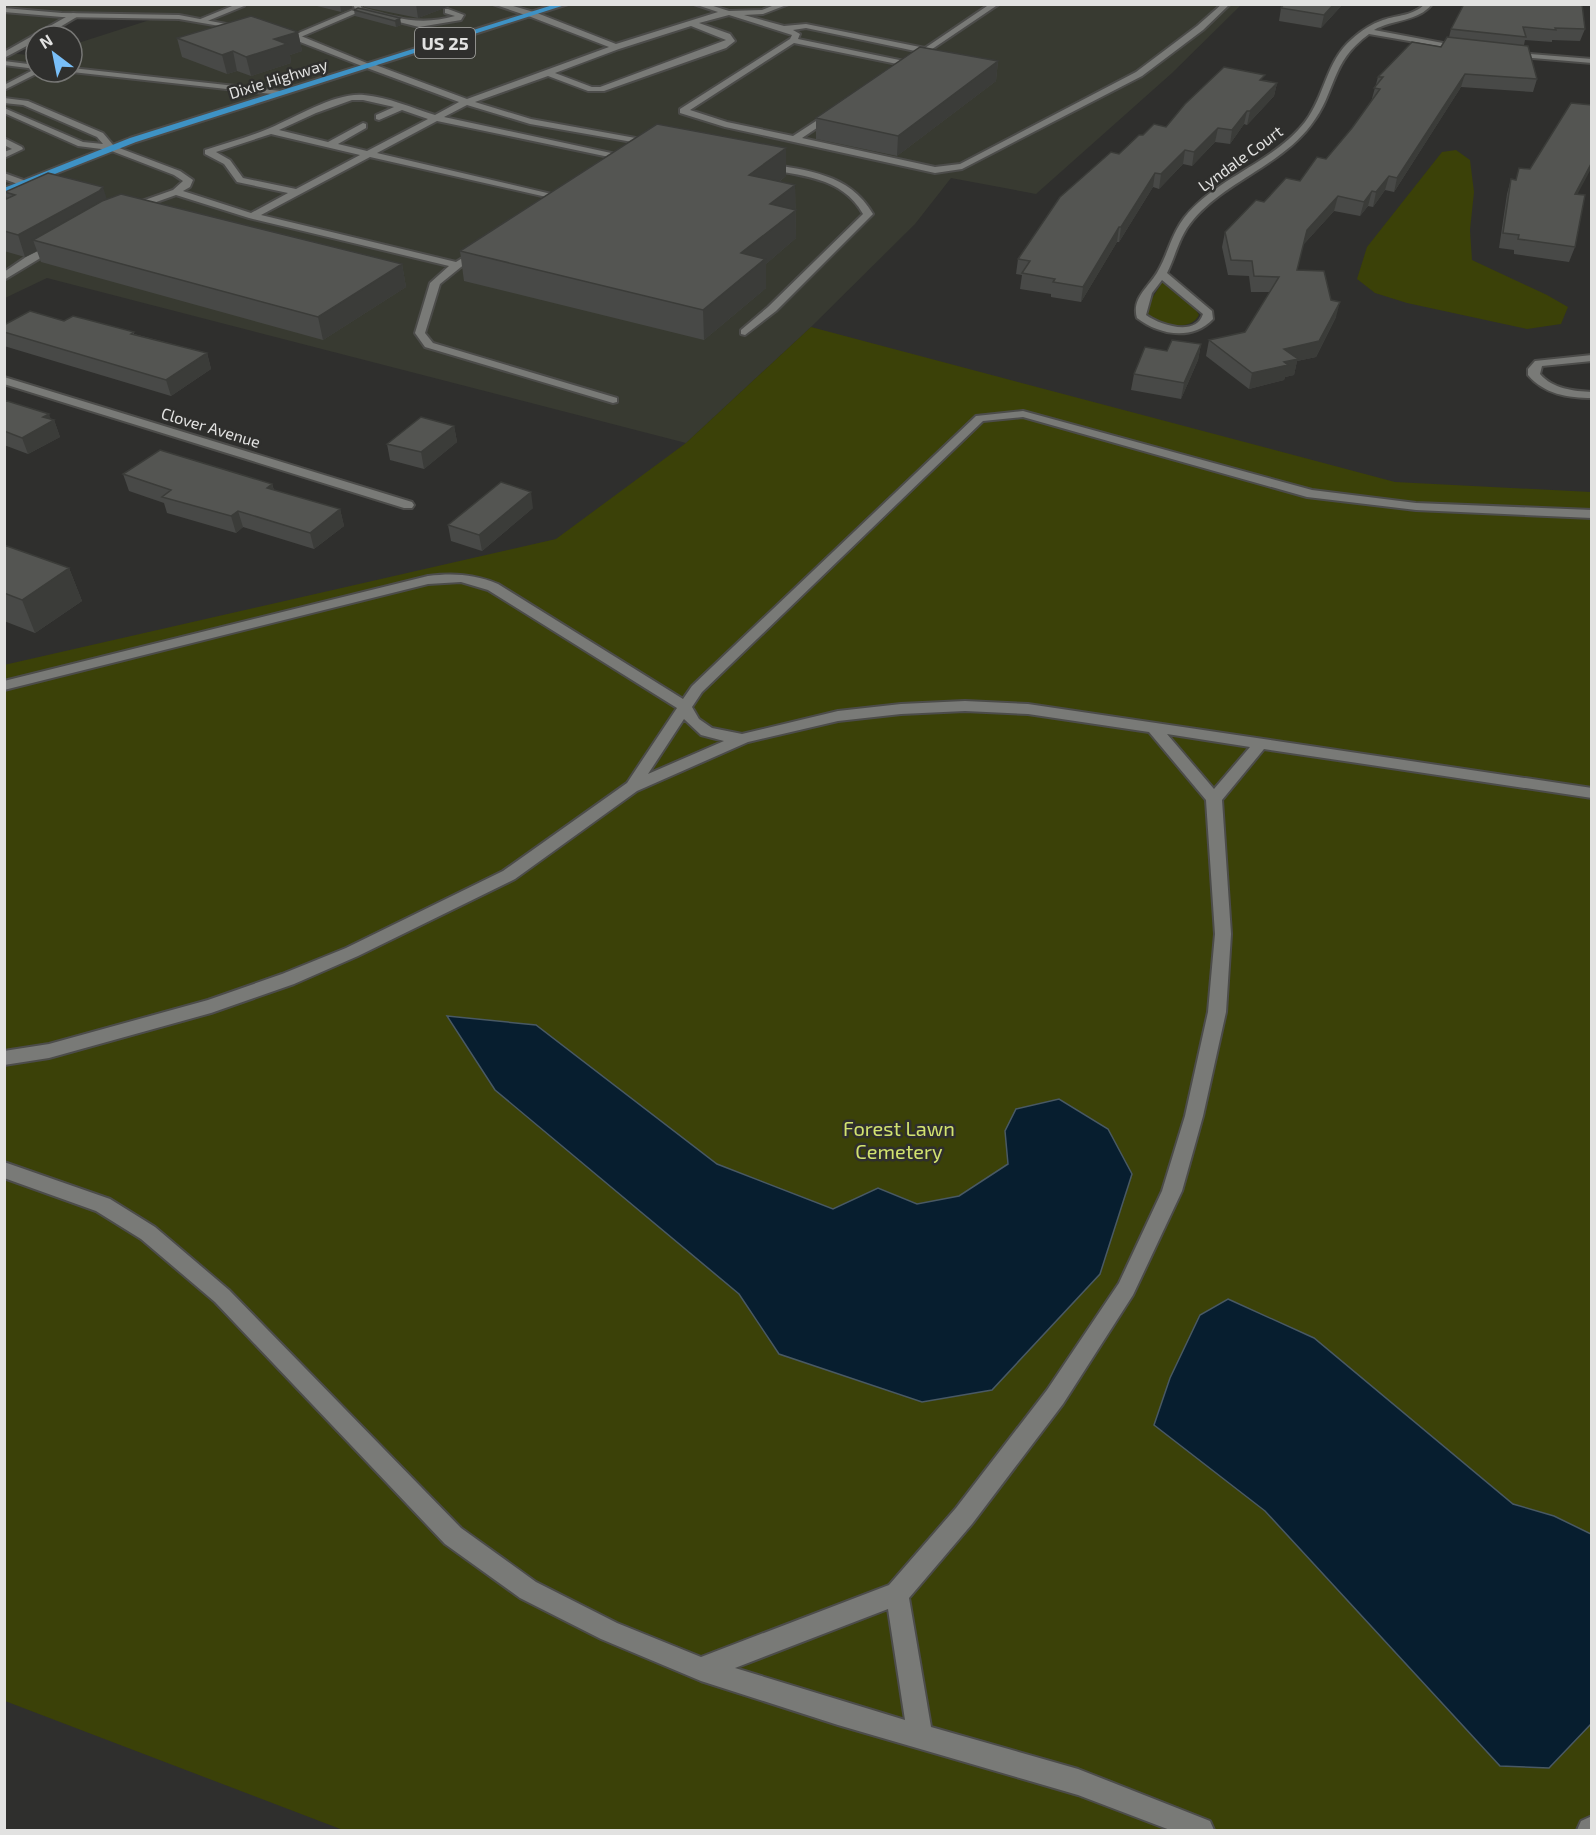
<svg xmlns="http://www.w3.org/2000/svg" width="1596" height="1835" font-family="'Exo 2',sans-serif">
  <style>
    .built { fill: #383a31; fill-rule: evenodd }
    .green { fill: #3b4108 }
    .water { fill: #071e2f; stroke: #495964; stroke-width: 1.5 }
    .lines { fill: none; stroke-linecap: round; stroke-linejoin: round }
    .service-casing { stroke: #4c4c4a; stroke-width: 4 }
    .minor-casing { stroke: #4c4c4a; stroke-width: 4 }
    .primary-casing { stroke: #4c4c4a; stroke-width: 4 }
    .service { fill: #797a77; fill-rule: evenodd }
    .minor { fill: #797a77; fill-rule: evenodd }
    .primary { fill: #3e92c5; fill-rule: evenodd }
    .wall { fill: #484947 }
    .shaded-wall { fill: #3b3c39 }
    .building { fill: #545552; stroke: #3b3c39; stroke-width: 1.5 }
    .labels { text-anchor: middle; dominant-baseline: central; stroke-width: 5; stroke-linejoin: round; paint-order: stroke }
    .far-street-label { font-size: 16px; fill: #e2e2e1; stroke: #2f2f2d }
    .shield { fill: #2f2f2d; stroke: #acacab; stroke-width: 1.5 }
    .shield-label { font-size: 18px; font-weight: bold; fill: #e2e2e1 }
    .park-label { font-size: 20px; fill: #d2e26f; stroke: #2f2f2d }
  </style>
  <rect width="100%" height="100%" fill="#2f2f2d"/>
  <path class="built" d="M5 5H1241L1172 73 1036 194 951 178 915 224 811 327 686 443 47 278 5 298ZM76 15 159 17 72 45V72H36V56L10 53 36 36Z"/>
  <path class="green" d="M1456 150 1470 160 1474 192 1470 230 1472 260 1547 295 1568 307 1561 324 1527 329 1407 303 1375 293 1357 279 1367 247 1442 152Z
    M1163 281 1169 284 1196 310 1199 315C1190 333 1159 324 1147 313L1146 308Z
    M811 327 1395 482 1591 492V1830H343L5 1701 4 665 556 539 686 443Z"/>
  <path class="water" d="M447 1016 536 1025 717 1164 833 1209 878 1188 917 1204 959 1196 1008 1164 1005 1131 1016 1109 1059 1099 1108 1129 1132 1174 1100 1274 992 1390 922 1402 779 1354 739 1294 495 1090Z
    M1228 1299 1314 1338 1513 1504 1554 1516 1591 1534V1724L1549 1768 1500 1766 1265 1511 1154 1425 1170 1378 1200 1315Z"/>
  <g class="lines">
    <defs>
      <path id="service" d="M237 4 244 6 205 22 198 20Z
        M353 4H360L362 9C395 18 421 26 455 16L445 13V9H448L464 15 461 20 419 27 359 12 296 39 289 37 355 9Z
        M493 4H506L537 13 616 44 718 12 694 4H707L729 11 762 10 777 4H789L763 14 744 15 784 26 806 24 925 48 990 4H999L907 66 794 43 690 110 727 122 793 136 833 110 837 113 836 115 802 138 935 167 960 164 1136 72 1197 26 1222 4H1230L1203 30 1142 76 962 169 935 173 725 127 680 113V109L790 39 792 35 729 15 699 23 730 34 735 41 726 48 604 91H588L548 76 475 102 531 119 652 141 656 144 655 146 530 124 467 105 444 117 625 156 629 159 628 161 437 121 377 153 564 197V201L370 157 261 215 456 262 477 249H483V253L461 267 440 284 425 333 433 343 617 398V402L613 403 425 347 415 333 430 283 449 266 249 218 176 195 131 211H125V207L173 190 183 181 174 175 109 150 78 146 4 113V108L83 142 103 144 97 137 23 105 4 103V98L28 101 103 133 114 146 180 171 193 180 190 187 183 191 251 213 288 193 237 182 224 164 205 154V150C226 143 249 137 270 128 296 117 336 92 364 95 388 97 412 108 435 115L459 102 367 68V64H373L467 99 609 47 531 17ZM691 26 726 40 600 87H592L555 73 619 49ZM806 28 920 52 909 62 798 39 800 34 793 30ZM352 100H363L394 107 376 115V119L379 120 402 110 428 119 367 151 338 144 366 128V124L363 123 328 142 279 130 316 113ZM271 134 360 155 296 189 243 178 230 160 216 152Z
        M73 13 80 15 45 36H36V41L4 58V52Z
        M4 61 36 65V69L4 65Z
        M72 68 281 91 285 93 281 95 72 72Z
        M33 70 40 72 4 90V85Z
        M4 138 22 147 23 149 4 158V152L12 149 4 145Z
        M765 163C808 171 849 173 873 214L776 311 745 335 741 334V330L768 307 863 214C842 176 799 176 762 168V164Z
        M4 173 26 181 28 183 23 186 4 179Z
        M54 243 62 245 4 280V272L26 257Z
        M1023 411 1312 490 1416 503 1592 510V518L1416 510 1307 497 1023 417 983 421 702 692 692 707 699 719 712 728 742 734 838 711 901 704 965 701 1028 704 1592 788V798L1264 749 1222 800 1231 934 1226 1012 1203 1116 1182 1191 1133 1295 1063 1404 972 1524 909 1598 931 1727 1078 1769 1210 1821 1214 1830H1170L1078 1795 838 1725 701 1681 601 1639 520 1598 445 1544 215 1302 141 1239 96 1211 4 1178V1162L110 1199 155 1227 229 1290 461 1528 536 1582 617 1623 701 1657 889 1585 956 1508 1047 1390 1119 1283 1162 1191 1185 1116 1208 1012 1215 934 1206 800 1149 732 1028 714 965 711 901 714 838 721 748 742 637 791 515 879 358 956 294 984 211 1013 49 1058 4 1065V1051L49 1044 208 1000 282 974 346 948 503 871 627 783 677 708 488 590 461 582 428 584 4 690V681L428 576C453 573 474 574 498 584L683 699 692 686 976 416ZM684 719 701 735 724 741 648 774ZM1167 734 1250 747 1214 789ZM888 1609 905 1720 735 1668Z
        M1592 1816V1830H1577L1581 1821Z"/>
      <path id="minor" d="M1425 4H1432C1418 22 1393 19 1374 30L1464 47H1467V51L1369 34C1329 63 1337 92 1311 125 1280 166 1226 181 1193 220 1179 236 1176 255 1167 273L1212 311 1213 319C1192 341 1159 335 1137 318 1131 298 1150 286 1158 271 1169 252 1170 237 1184 218 1217 177 1273 163 1305 122 1325 96 1326 61 1352 39 1361 31 1371 24 1383 20 1397 15 1413 16 1425 4ZM1162 280 1203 314C1196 337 1160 325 1146 315L1152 293Z
        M4 8 62 13 179 15 247 28 243 30 179 19 62 17 4 12Z
        M278 31 301 36 374 66 367 68 295 40 275 35 274 33Z
        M1507 52 1592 59V63L1510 56 1506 54Z
        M1592 355V361L1542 366 1540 374C1553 389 1573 391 1592 392V398C1568 398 1544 394 1528 375V369L1535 361Z
        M4 377 412 502 414 505 412 508H404L4 384Z"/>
      <path id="primary" d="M556 4H568L136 142 4 194V188L130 138Z"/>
    </defs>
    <use href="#service" class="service-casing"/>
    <use href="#minor" class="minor-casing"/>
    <use href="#primary" class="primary-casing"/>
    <use href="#service" class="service"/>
    <use href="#minor" class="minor"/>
    <use href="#primary" class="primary"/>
  </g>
  <path class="wall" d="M317 4H351L352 8 341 12 317 6Z
    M362 4H455L418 18 364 7Z
    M1284 4H1343L1321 28 1279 21 1281 8Z
    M1464 4 1585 29 1580 41 1552 40V42L1525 40 1524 45 1537 79 1533 92 1461 87 1394 192 1385 190 1373 207 1368 206 1360 216 1334 211 1303 245 1297 270 1331 300 1336 317 1316 357 1297 361 1294 375 1285 377 1284 380 1249 389 1206 356 1209 340 1245 332 1270 292H1251L1249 276 1228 275 1222 247 1225 232 1264 202 1300 181 1326 159 1352 128 1371 102 1378 77 1441 47 1449 37 1451 29Z
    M354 10 400 18 401 25 396 27 355 16Z
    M298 32 302 51 290 55 291 63 251 76 237 71 227 74 182 57 177 38Z
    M998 61 996 81 897 156 816 139V118Z
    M1264 80 1277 83 1274 96 1247 125 1244 124 1230 144 1215 142 1192 166 1183 164 1159 189 1153 187 1119 242H1117L1081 302 1051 297V294L1020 289 1022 275 1016 274 1018 259 1119 154 1143 135 1166 127Z
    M786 176 779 182 795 185 796 238 766 264V288L704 340 464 281 460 251Z
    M1511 179 1577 194 1575 247 1569 262 1514 254V250L1499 248 1507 194Z
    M5 192 107 199 402 264 406 287 323 340 41 262 37 251 25 257 4 251V200L7 199Z
    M64 321 134 332V334L207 353 211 369 171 396 4 346V325Z
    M1201 344 1198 360 1181 399 1131 390 1134 374 1167 351Z
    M4 400 54 420 60 437 28 454 4 445Z
    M454 426 457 442 424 469 390 460 387 444Z
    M123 474 272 484 274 490 340 509 344 526 314 549 243 527 236 533 167 513 164 503 129 491Z
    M533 508 482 551 451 541 448 525Z
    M4 545 69 568 82 601 35 633 4 621Z"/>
  <path class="shaded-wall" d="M340 4H351L352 8 341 12Z
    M416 4H455L418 18Z
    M1334 4H1343L1321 28 1324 15Z
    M400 18 401 25 396 27 395 21Z
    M298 32 302 51 290 55 291 63 251 76 246 57 274 39Z
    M233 51 237 71 227 74 222 55Z
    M998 61 996 81 897 156 898 136Z
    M1465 74 1461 87 1394 192 1397 178Z
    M1277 83 1274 96 1247 125 1250 111Z
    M1247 111 1244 124 1230 144 1232 130Z
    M1218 128 1215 142 1192 166 1194 152Z
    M786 148V176L750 204 749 175Z
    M1185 150 1183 164 1159 189 1161 174Z
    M1592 162V167L1570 208 1575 194Z
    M1155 173 1153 187 1119 242 1121 227Z
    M1389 176 1385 190 1373 207 1376 192Z
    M795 185 796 238 766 264V288L704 340 703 310 741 253 770 204Z
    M103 187 110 209 33 240 37 251 25 257 18 235Z
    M1372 191 1368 206 1360 216 1364 202Z
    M1338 196 1334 211 1303 245 1307 230Z
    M1119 227 1117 242 1081 302 1083 287Z
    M402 264 406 287 323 340 318 317Z
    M1340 302 1336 317 1316 357 1297 361 1294 375 1285 377 1284 380 1249 389 1252 373 1284 349Z
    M1201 344 1198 360 1181 399 1184 383Z
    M207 353 211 369 171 396 166 380Z
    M49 414 52 422 54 420 60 437 28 454 22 438 43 417Z
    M454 426 457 442 424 469 421 452Z
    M272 484 277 501 267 488Z
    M531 492 533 508 482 551 479 535Z
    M340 509 344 526 314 549 310 533Z
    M238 511 243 527 236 533 231 516Z
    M69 568 82 601 35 633 22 600Z"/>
  <path class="building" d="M1284 4H1334L1324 15 1281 8Z
    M1464 4H1582L1585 29 1555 28 1556 30 1523 27 1526 37 1451 29Z
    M358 8 400 18 395 21 354 10Z
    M251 16 298 32 274 39 287 44 246 57 233 51 222 55 177 38Z
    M1447 37 1528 46 1537 79 1465 74 1397 178 1389 176 1376 192 1372 191 1364 202 1338 196 1307 230 1297 270 1324 271 1331 300 1340 302 1319 341 1284 349 1298 359 1284 362 1288 365 1252 373 1209 340 1245 332 1279 277 1254 276 1252 261 1231 260 1225 232 1256 200 1264 202 1286 178 1300 181 1317 157 1326 159 1352 128 1380 89 1374 88 1383 77H1378L1412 42 1441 47Z
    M920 47 998 61 898 136 816 118Z
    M1224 67 1265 75 1260 80 1277 83 1250 111H1247L1232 130 1218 128 1194 152 1185 150 1161 174 1155 173 1121 227H1119L1083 287 1053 282 1055 279 1022 273 1030 261 1018 259 1060 197 1111 152 1119 154 1139 135H1143L1154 124 1166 127 1185 104Z
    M1571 103 1592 105V162L1575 194 1585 195 1575 247 1518 239 1519 235 1503 233 1511 179 1516 180 1519 168 1530 169Z
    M657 124 786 148 749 175 795 185 770 204 796 210 741 253 765 259 703 310 460 251Z
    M48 173 103 187 101 189H103L18 235 4 231V200L15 195 5 192Z
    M121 194 402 264 318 317 33 240 102 201Z
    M30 311 64 321 73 316 85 319 134 332 131 334 207 353 166 380 4 332V325Z
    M1172 340 1201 344 1184 383 1134 374 1145 347 1167 351Z
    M4 400 49 414 43 417 54 420 22 438 4 431Z
    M421 417 454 426 421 452 387 444Z
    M160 450 272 484 267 488 340 509 310 533 238 511 231 516 162 497 171 490 123 474Z
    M501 482 531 492 479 535 448 525Z
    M4 545 69 568 22 600 4 593Z"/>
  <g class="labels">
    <g class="far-street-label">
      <text transform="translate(278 78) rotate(-17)">Dixie Highway</text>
      <text transform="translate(1240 158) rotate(-36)">Lyndale Court</text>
      <text transform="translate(211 427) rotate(17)">Clover Avenue</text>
    </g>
    <rect class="shield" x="415" y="28" width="60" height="30" rx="4.5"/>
    <g class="shield-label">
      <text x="445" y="43">US 25</text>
    </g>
    <g class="park-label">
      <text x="899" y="1128">Forest Lawn<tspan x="899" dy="23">Cemetery</tspan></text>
    </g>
  </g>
  <rect width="1596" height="1835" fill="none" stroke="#e2e2e1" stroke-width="12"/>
  <g transform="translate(54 54) rotate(328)"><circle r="28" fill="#2f2f2d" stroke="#777775" stroke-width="1.5"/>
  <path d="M0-4.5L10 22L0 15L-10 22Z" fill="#79bff8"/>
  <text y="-9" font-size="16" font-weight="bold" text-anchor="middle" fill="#e2e2e1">N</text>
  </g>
</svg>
